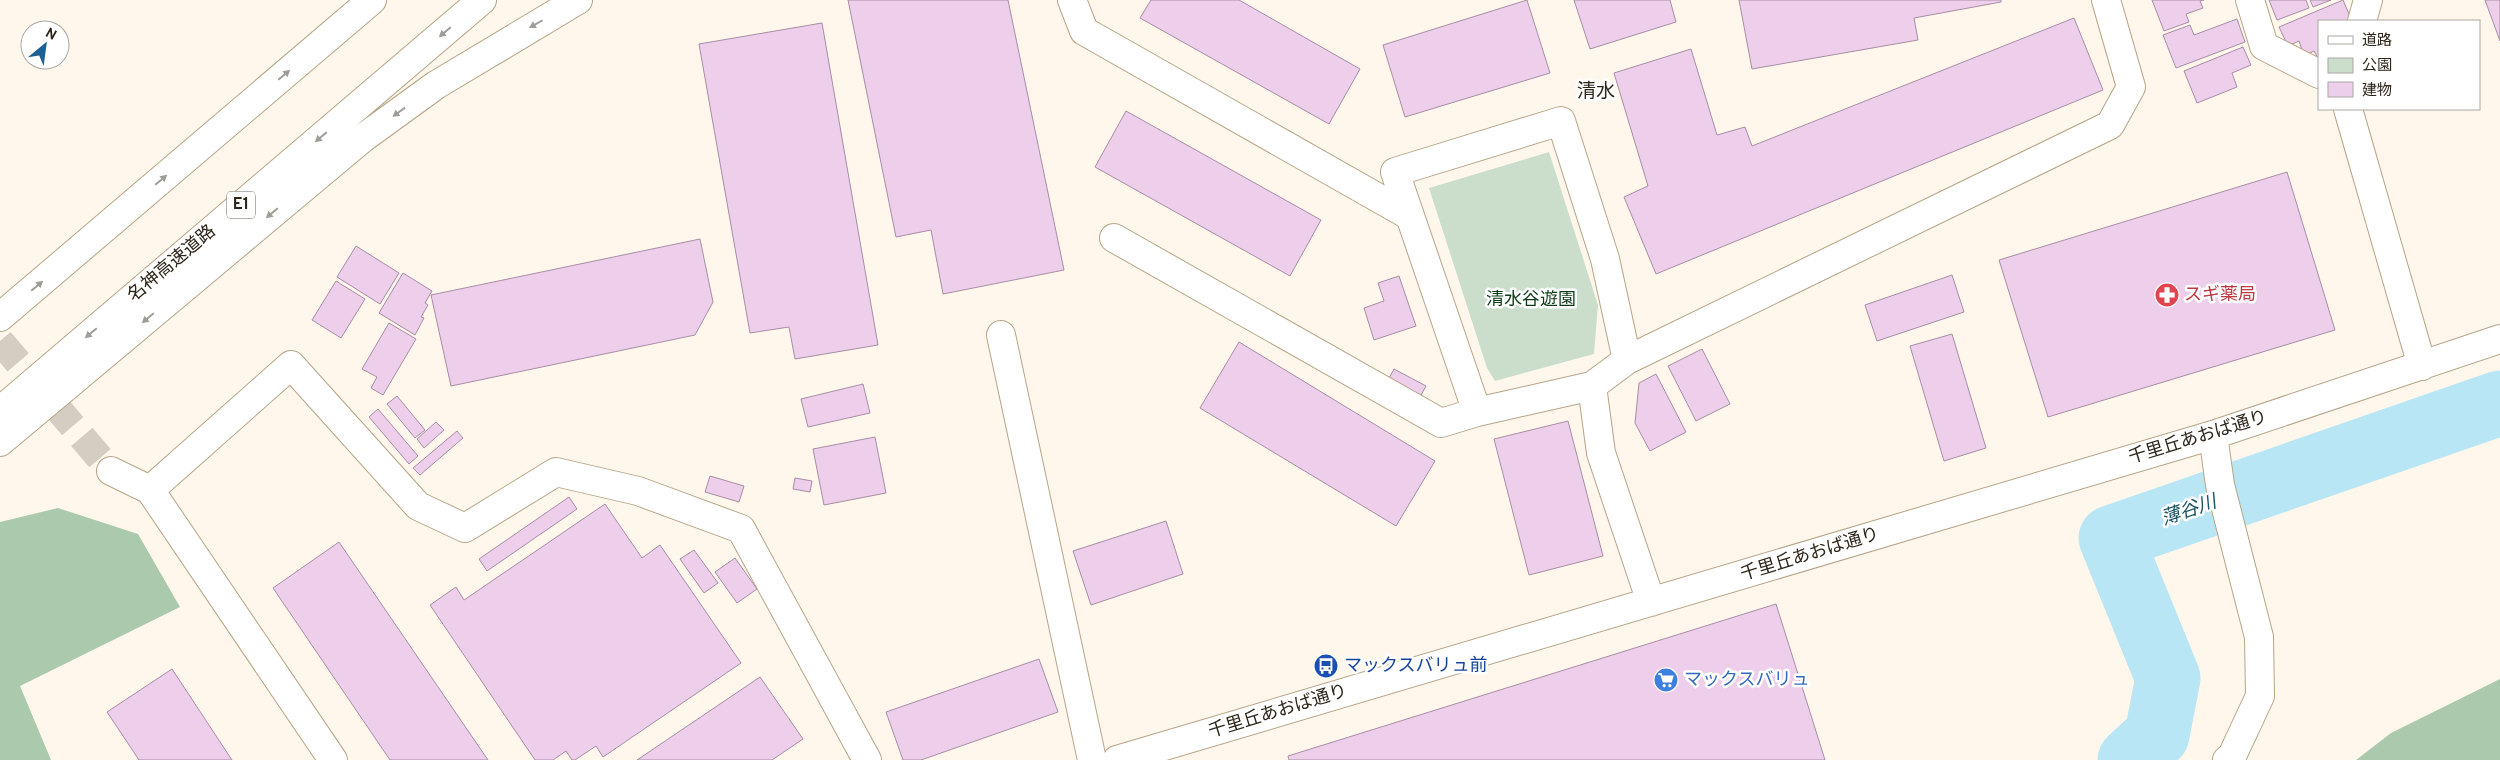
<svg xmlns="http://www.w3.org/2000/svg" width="2500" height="760" font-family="Overpass,'Noto Sans JP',sans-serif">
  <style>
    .green { fill: #cbdecc }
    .forest { fill: #abc9ad }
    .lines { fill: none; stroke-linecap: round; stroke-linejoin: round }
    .river { stroke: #b8e6f5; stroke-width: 65 }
    .building { fill: #eecfeb; stroke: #a78da5 }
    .minor-tunnel { stroke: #d5cdc1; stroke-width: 28; stroke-dasharray: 28 14; stroke-linecap: butt }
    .minor-casing { stroke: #b6a487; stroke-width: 30 }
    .highway-casing { stroke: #b6a487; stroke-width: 30 }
    .minor { stroke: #fff; stroke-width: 28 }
    .highway { stroke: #fff; stroke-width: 28 }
    .oneway { fill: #a09d98 }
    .labels { text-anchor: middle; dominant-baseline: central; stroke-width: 5; stroke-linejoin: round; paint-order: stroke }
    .shield { fill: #fff; stroke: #6c665f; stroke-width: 1 }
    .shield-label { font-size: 16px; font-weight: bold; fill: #2d251a }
    .street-label { font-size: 18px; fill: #2d251a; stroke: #fff }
    .health-label { font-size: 18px; fill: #be3a42; stroke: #fff; text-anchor: start }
    .park-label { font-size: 18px; fill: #0d3c16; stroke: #fff }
    .transit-label { font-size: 18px; fill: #164399; stroke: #fff; text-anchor: start }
    .shop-label { font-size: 18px; fill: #366cbe; stroke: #fff; text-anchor: start }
    .neighbourhood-label { font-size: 19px; fill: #2d251a; stroke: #fff }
    .water-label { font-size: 19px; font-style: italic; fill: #195465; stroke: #fff }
  </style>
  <rect width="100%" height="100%" fill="#fff7eb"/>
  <path class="green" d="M1549 152 1598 305 1594 354 1495 381 1487 368 1429 188Z"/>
  <path class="forest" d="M58 508 138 534 180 607 20 686 51 760H0V522Z
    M2500 679V760H2356L2391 733Z"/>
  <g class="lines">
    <path class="river" d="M2130 760 2157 735 2168 678 2111 538 2500 403"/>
  </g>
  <path class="building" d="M848 0H1008L1064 270 943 294 931 230 896 237Z
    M1151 0H1239L1360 69 1329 124 1140 18Z
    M1527 0 1550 73 1405 117 1383 45Z
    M1574 0H1670L1676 22 1590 49Z
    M1739 0H2001V2L1914 18 1918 40 1752 69Z
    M2152 0H2204L2200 1 2203 8 2186 14 2189 22 2164 31Z
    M2269 0H2306L2309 8 2277 20Z
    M2310 0H2331L2313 7Z
    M2343 0 2352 21H2319V60L2314 51 2304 56 2299 41 2288 46 2279 27Z
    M2485 0H2500V41Z
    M2074 18 2103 90 1656 274 1624 197 1648 186 1614 73 1691 49 1717 135 1745 127 1752 146Z
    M2237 19 2245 42 2176 68 2163 35 2190 25 2194 35Z
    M822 23 878 345 795 359 789 327 750 333 699 44Z
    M2243 47 2251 65 2232 73 2237 87 2197 103 2184 71Z
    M1126 111 1321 220 1290 276 1095 167Z
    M2287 172 2335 330 2048 417 1999 260Z
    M700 239 713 302 695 335 451 386 431 295Z
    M356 246 399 273 380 304 337 277Z
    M403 273 432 291 425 303 428 305 421 317 424 318 415 335 379 313Z
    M1952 275 1964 312 1877 341 1865 305Z
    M1399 276 1416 326 1374 340 1364 308 1384 301 1378 283Z
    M336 281 365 299 341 338 312 320Z
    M389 323 416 339 383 395 371 388 377 377 362 369Z
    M1952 334 1986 448 1944 461 1910 346Z
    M1239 342 1435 461 1396 526 1200 408Z
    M1702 349 1730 404 1696 421 1668 366Z
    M1394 369 1426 386 1420 397 1388 380Z
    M1656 374 1686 432 1650 451 1635 423 1639 383Z
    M863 384 870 413 808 427 801 399Z
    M397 396 425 430 415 438 387 404Z
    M378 409 418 456 409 464 369 417Z
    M1568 421 1603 556 1529 575 1494 439Z
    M436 422 444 430 424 448 417 439Z
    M457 431 463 438 420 475 413 468Z
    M875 437 886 493 824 505 813 449Z
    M710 476 744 486 739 502 705 492Z
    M795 478 812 481 810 492 793 489Z
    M569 497 577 509 487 571 479 559Z
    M605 504 642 558 660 545 741 663 603 757 596 746 575 760H572L566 751 553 760H535L430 605 456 587 464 600Z
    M1166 521 1183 574 1091 605 1073 551Z
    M339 542 488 760H390L273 588Z
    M694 550 718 583 704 593 680 559Z
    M735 558 757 589 737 603 715 572Z
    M1776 604 1825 760H1289L1288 756Z
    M1039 659 1058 712 921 760H903L886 712Z
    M172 669 232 760H139L107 712Z
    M760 677 803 739 772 760H637Z"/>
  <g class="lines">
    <path class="minor-tunnel" d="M0 341 111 471"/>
    <defs>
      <path id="minor" d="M1072 0 1084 31 1410 216
        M2250 0 2264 46 2319 74
        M2362 21 2368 0
        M2348 109 2422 366
        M1114 238 1441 423 1477 412
        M1001 335 1092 760
        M1627 360 2110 125 2131 87 2106 0
        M1592 386 1477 412 1395 172 1561 121 1605 259 1627 360 1592 386 1601 453 1651 602
        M2213 435 2220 485 2259 637 2260 696 2232 756 2227 760
        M111 471 150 490 333 760
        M150 490 291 365 418 506 465 528 556 472 638 491 741 529 867 760
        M1117 760 2213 435 2500 339"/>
      <path id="highway" d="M0 317 372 0
        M0 411 482 0
        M0 442 363 138 436 85 578 0"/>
    </defs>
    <use href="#minor" class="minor-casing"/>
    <use href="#highway" class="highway-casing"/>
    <use href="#minor" class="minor"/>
    <use href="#highway" class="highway"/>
  </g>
  <defs><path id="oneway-solid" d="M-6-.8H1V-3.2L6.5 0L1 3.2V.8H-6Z" transform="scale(1.25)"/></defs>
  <g class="oneway">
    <use href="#oneway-solid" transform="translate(536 24) rotate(150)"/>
    <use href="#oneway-solid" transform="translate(445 32) rotate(140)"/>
    <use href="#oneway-solid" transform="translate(284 75) rotate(-40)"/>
    <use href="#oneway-solid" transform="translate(399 112) rotate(144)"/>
    <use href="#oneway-solid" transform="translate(321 137) rotate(140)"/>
    <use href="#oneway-solid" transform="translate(161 180) rotate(-40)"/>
    <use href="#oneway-solid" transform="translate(272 213) rotate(140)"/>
    <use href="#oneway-solid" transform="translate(37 286) rotate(-40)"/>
    <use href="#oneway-solid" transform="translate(148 318) rotate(140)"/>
    <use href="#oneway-solid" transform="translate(91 333) rotate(140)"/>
  </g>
  <defs>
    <symbol id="pharmacy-disc" viewBox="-11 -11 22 22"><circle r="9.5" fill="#e0444e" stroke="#fff"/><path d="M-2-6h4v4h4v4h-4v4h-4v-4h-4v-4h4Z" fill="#fff"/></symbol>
    <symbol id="bus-disc" viewBox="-11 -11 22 22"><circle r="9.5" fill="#1a4fb4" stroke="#fff"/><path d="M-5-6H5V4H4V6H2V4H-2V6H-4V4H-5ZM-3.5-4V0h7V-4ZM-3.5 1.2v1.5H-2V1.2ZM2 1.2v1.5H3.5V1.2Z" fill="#fff"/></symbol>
    <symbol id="supermarket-disc" viewBox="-11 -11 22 22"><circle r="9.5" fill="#3f7fe0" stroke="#fff"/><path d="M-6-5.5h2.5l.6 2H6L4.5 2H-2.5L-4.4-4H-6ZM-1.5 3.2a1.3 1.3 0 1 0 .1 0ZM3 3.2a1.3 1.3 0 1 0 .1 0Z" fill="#fff"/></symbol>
  </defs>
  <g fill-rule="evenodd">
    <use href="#pharmacy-disc" x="2153" y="281" width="28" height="28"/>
    <use href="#bus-disc" x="1312" y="652" width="28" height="28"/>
    <use href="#supermarket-disc" x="1652" y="666" width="28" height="28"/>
  </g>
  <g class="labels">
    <rect class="shield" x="227" y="191.5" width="28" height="27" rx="4"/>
    <g class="shield-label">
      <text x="241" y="205">E1</text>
    </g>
    <g class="street-label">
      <text transform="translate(172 264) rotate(-40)">名神高速道路</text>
      <text transform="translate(2198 438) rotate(-17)">千里丘あおば通り</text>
      <text transform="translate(1810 555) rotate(-17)">千里丘あおば通り</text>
      <text transform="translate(1278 712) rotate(-17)">千里丘あおば通り</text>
    </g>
    <g class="health-label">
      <text x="2184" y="295">スギ薬局</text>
    </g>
    <g class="park-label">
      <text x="1531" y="300">清水谷遊園</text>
    </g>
    <g class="transit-label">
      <text x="1344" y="666">マックスバリュ前</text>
    </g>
    <g class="shop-label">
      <text x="1684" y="680">マックスバリュ</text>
    </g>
    <g class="neighbourhood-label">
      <text x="1596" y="92">清水</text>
    </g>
    <g class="water-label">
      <text transform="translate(2189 511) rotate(-19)">薄谷川</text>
    </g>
  </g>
  <rect x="2318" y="20" width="162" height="90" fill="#ffffff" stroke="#aba8a3"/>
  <rect x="2328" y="36" width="25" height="8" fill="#ffffff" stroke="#aba8a3"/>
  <text x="2362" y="45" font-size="15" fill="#2d251a">道路</text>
  <rect x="2328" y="58" width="25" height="15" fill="#cbdecc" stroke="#aba8a3"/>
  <text x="2362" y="70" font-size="15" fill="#2d251a">公園</text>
  <rect x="2328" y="82" width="25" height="15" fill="#eecfeb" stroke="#aba8a3"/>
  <text x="2362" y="95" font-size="15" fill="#2d251a">建物</text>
  <g transform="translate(45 45) rotate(29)"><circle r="24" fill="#ffffff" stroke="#aba8a3"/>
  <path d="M0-4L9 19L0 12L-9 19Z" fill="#1b6195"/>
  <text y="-8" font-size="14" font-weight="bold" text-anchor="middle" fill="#2d251a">N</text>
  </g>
</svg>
